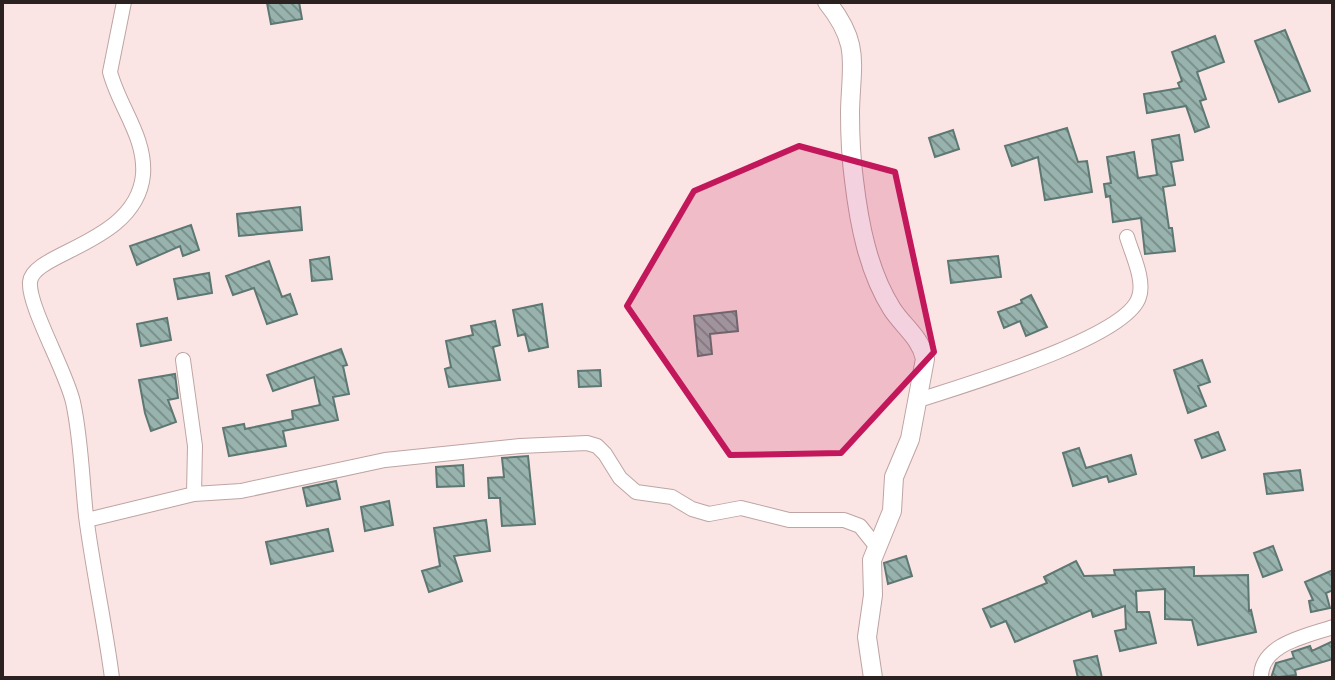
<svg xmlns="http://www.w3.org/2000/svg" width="1335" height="680" font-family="'DM Sans',sans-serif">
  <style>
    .building { fill: url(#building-back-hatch); stroke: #5d7772; stroke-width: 2 }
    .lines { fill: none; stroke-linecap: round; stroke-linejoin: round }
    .minor-casing { stroke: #bea4a3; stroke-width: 16 }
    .tertiary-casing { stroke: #bea4a3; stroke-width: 20 }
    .minor { stroke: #fff; stroke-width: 14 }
    .tertiary { stroke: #fff; stroke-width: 18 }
    .marked { fill: #c2185b; fill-opacity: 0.2; stroke: #c2185b; stroke-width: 6; stroke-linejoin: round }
  </style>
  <defs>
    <pattern id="building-back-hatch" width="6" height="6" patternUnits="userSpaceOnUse" patternTransform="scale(2)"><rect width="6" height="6" fill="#98b3ad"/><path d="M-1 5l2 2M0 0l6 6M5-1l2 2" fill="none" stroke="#7c918c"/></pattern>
  </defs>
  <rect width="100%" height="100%" fill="#fbe5e4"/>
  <path class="building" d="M299 2 302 19 271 24 267 3Z
    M1285 30 1310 91 1279 102 1255 41Z
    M1215 36 1224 62 1197 72 1206 99 1200 101 1209 127 1195 132 1186 106 1147 113 1144 94 1180 88 1178 83 1182 81 1172 52Z
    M1067 128 1078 162 1087 161 1092 192 1045 200 1038 157 1012 166 1005 146Z
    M953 130 959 149 935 157 929 138Z
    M1179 135 1183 160 1171 162 1175 185 1163 187 1169 228H1172L1175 251 1145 254 1141 218 1113 222 1110 196 1106 197 1104 184 1111 183 1107 157 1134 152 1138 178 1157 175 1152 140Z
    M300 207 302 230 239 236 237 214Z
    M191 225 199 250 183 256 180 246 137 265 130 246Z
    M998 256 1001 277 951 283 948 261Z
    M329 257 332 279 312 281 310 260Z
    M269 261 282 297 290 294 297 314 267 324 254 288 233 295 226 276Z
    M209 273 212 293 178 299 174 279Z
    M1031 295 1047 327 1026 336 1020 321 1004 328 998 312 1022 303 1021 300Z
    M542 304 548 347 529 351 525 334 518 336 513 310Z
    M736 311 738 331 710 334 712 354 698 356 694 316Z
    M167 318 171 340 141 346 137 324Z
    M495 321 500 345 493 347 500 380 449 387 445 369 451 367 446 341 473 335 471 326Z
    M341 349 347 365 343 366 349 394 333 397 338 420 283 431 286 446 229 456 223 428 244 424 245 429 293 419 292 411 320 405 314 377 273 391 267 375Z
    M1202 360 1210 382 1198 386 1206 406 1188 413 1174 370Z
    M600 370 601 386 579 387 578 371Z
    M175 374 178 398 168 400 176 422 151 431 145 413 139 380Z
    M1218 432 1225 450 1202 458 1195 440Z
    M1079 448 1086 468 1131 455 1136 474 1109 482 1107 476 1073 486 1063 453Z
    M528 456 535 524 502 526 500 498H489L488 478 504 477 502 458Z
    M463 465 464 486 437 487 436 467Z
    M1300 470 1303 490 1267 494 1264 474Z
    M336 481 340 499 307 506 303 488Z
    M389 501 393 525 365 531 361 507Z
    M486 520 490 551 454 556 462 581 429 592 422 571 440 566 434 528Z
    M328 529 333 551 271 564 266 542Z
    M1273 546 1282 570 1263 577 1254 553Z
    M906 556 912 576 888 584 884 563Z
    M1076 561 1084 576 1115 575 1114 570 1194 567V576L1248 575 1249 611 1251 610 1256 632 1198 645 1192 620 1165 619V589L1136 591 1137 612H1149L1156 643 1120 651 1115 631 1126 629 1125 606 1093 617 1091 610 1015 642 1006 621 991 627 983 609 1047 583 1044 577Z
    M1333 570V590L1326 593 1330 608 1311 612 1309 601 1313 600 1305 582Z
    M1333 641V659L1295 670 1296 675 1271 678 1276 663 1294 658 1292 652 1310 646 1312 651Z
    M1097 656 1102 678H1078L1074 661Z"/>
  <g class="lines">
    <defs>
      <path id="minor" d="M919 400C961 386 1127 338 1139 297 1145 280 1132 254 1127 237
        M194 494 241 491 385 460 520 446 587 443 597 446 605 454 620 478 636 492 672 497 692 509 709 514 741 508 789 520H844L860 526 876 546
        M87 520 194 494 195 446 183 360
        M112 678C105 624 93 570 86 516 82 479 81 438 73 402 66 371 28 306 30 282 32 252 136 244 143 175 146 137 119 107 110 72L124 2
        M1261 678C1260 644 1307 636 1333 627"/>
      <path id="tertiary" d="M827 2C861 44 851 64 850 112 850 134 851 158 854 180 859 223 868 271 892 309 903 326 921 338 925 359L910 439 894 477 892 511 872 560 873 595 867 637 873 678"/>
    </defs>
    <use href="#minor" class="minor-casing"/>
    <use href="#tertiary" class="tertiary-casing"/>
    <use href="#minor" class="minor"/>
    <use href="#tertiary" class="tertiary"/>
  </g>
  <path class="marked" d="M799 146 895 172 934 352 841 453 730 455 627 306 694 191Z"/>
  <rect width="1335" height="680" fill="none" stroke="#2b2121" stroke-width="8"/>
</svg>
